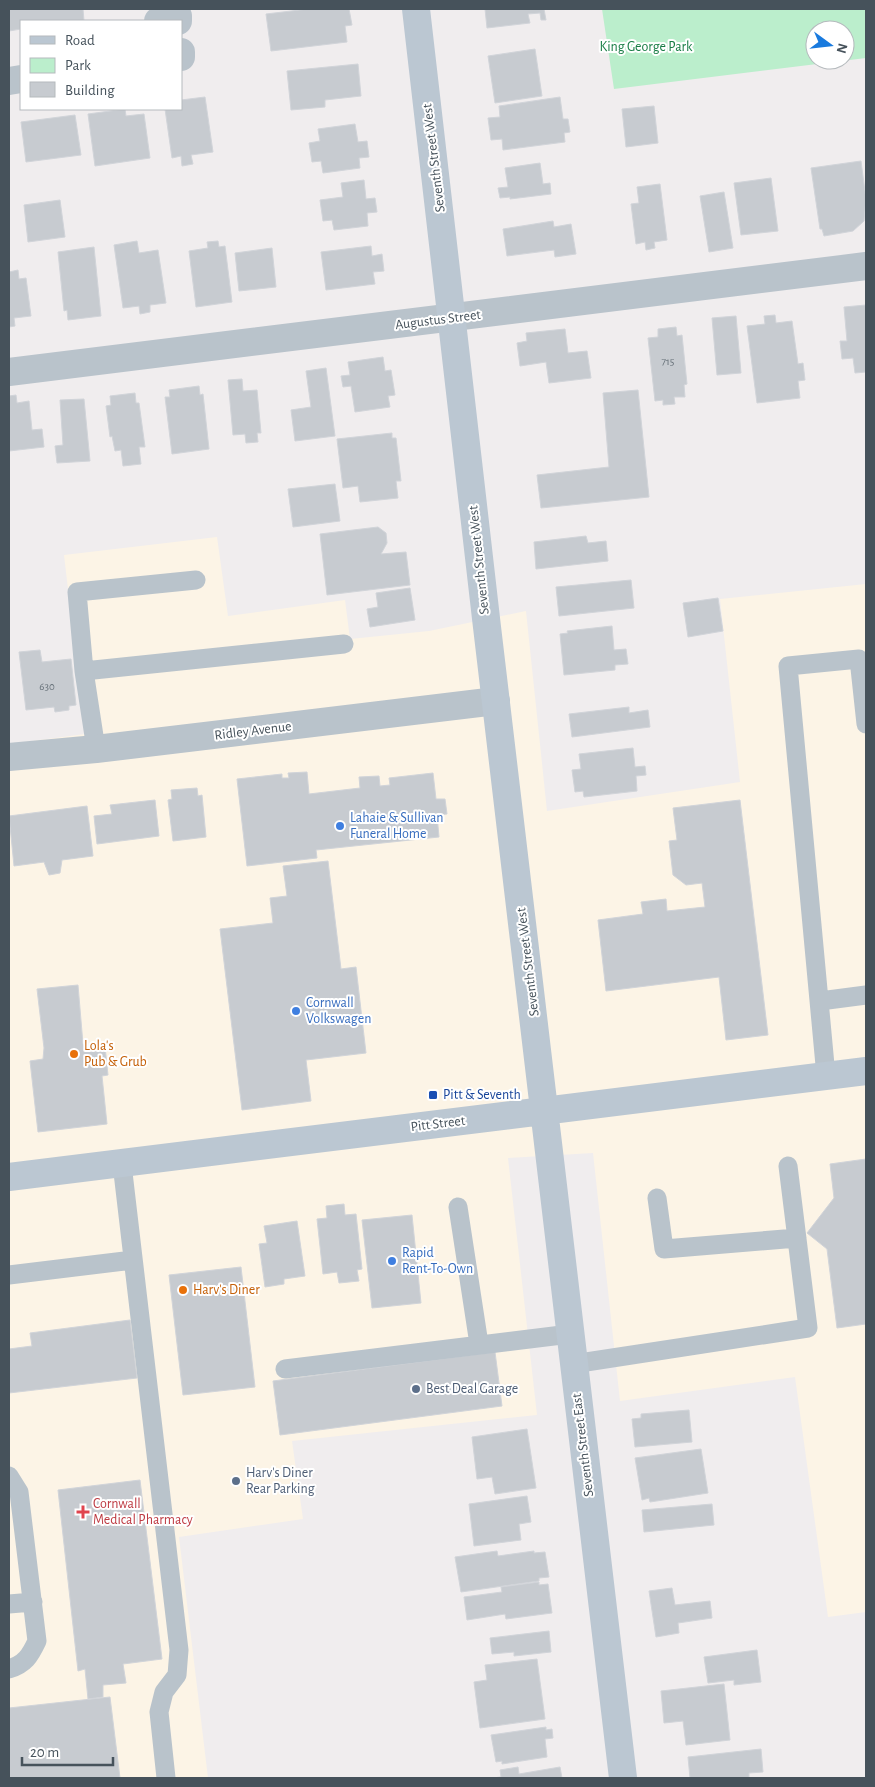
<svg xmlns="http://www.w3.org/2000/svg" width="875" height="1787" font-family="'Alegreya Sans',sans-serif">
  <style>
    .commercial { fill: #fcf4e6 }
    .green { fill: #bec; fill-rule: evenodd }
    .building { fill: #c7cbd0; stroke: #d1d4d9 }
    .lines { fill: none; stroke-linecap: round; stroke-linejoin: round }
    .lane { stroke: #b9c3cb; stroke-width: 19 }
    .street { stroke: #b9c3cb; stroke-width: 28 }
    .secondary { stroke: #bbc7d2; stroke-width: 28 }
    .shop-dot { fill: #3f7fe0; stroke: #fff; stroke-width: 2 }
    .food-dot { fill: #e8710a; stroke: #fff; stroke-width: 2 }
    .transit-dot { fill: #1a4fb4; stroke: #fff; stroke-width: 2 }
    .service-dot { fill: #5c6f8a; stroke: #fff; stroke-width: 2 }
    .health-dot { fill: #e0444e; stroke: #fff; stroke-width: 2 }
    .labels { text-anchor: middle; dominant-baseline: central; stroke-width: 4; stroke-linejoin: round; paint-order: stroke }
    .number-label { font-size: 11px; fill: #667078 }
    .park-label { font-size: 14px; fill: #177c44; stroke: #fff }
    .street-label { font-size: 14px; fill: #46525b; stroke: #fff }
    .shop-label { font-size: 14px; fill: #366cbe; stroke: #fff; text-anchor: start }
    .food-label { font-size: 14px; fill: #c56008; stroke: #fff; text-anchor: start }
    .transit-label { font-size: 14px; fill: #164399; stroke: #fff; text-anchor: start }
    .service-label { font-size: 14px; fill: #4e5e75; stroke: #fff; text-anchor: start }
    .health-label { font-size: 14px; fill: #be3a42; stroke: #fff; text-anchor: start }
  </style>
  <rect width="100%" height="100%" fill="#f0edee"/>
  <path class="commercial" d="M217 537 228 616 345 600 350 639 429 631 526 611 547 811 740 782 720 599 866 584V1612L828 1617 795 1377 620 1401 593 1153 508 1158 537 1415 292 1441 303 1519 179 1537 208 1778H9V744L85 734 64 555Z"/>
  <path class="green" d="M602 9H866V58L614 89ZM815 30H845V60H815Z"/>
  <path class="building" d="M9 9H83L84 21H21V29L9 31Z
    M308 9H349L352 25 345 26 347 42 271 51 266 14Z
    M485 9H544L546 20H541L540 13 528 14 530 23 487 28Z
    M535 49 542 96 495 103 488 56Z
    M358 64 361 96 325 100V107L291 110 287 71Z
    M205 97 213 152 191 155 193 164 182 166 181 156 172 158 165 109H181V100Z
    M560 97 563 119H568L570 132 564 133 565 142 503 150 502 139 491 140 488 118 500 117 499 106Z
    M654 106 658 143 626 147 622 109Z
    M125 109 126 116 144 114 150 158 95 166 88 114Z
    M75 115 81 155 26 162 21 122Z
    M355 124 358 142 367 141 369 157 359 158 360 168 323 173 321 161 312 162 309 143 320 141 318 129Z
    M861 161 866 199 864 221 853 231 824 236 822 229H820L811 168Z
    M540 163 543 184 550 183 551 194 510 199V197L500 198 498 188 508 187 505 168Z
    M771 178 778 231 741 235 734 183Z
    M364 180 366 199 375 198 377 212 367 213 368 226 334 230 332 220 323 221 320 200 343 197 341 183Z
    M660 184 667 240 654 242 655 248 646 250 645 242 636 244 631 204 639 203 637 187Z
    M724 192 733 248 709 252 700 196Z
    M60 200 65 237 28 242 24 205Z
    M553 221 554 227 571 224 576 254 555 257 554 250 507 256 503 229Z
    M137 241 139 253 158 250 166 303 150 305V312L140 314 139 306 123 308 114 245Z
    M218 241 219 247 225 246 232 302 196 307 189 251 208 248 207 242Z
    M371 246 372 256 382 254 384 271 373 272 375 284 326 290 321 252Z
    M94 247 101 316 68 320 67 310 64 311 58 252Z
    M272 248 276 287 239 291 235 253Z
    M18 270 19 279 26 278 31 316 14 318 15 326 9 327V272Z
    M866 305V372L855 373 853 358 842 359 840 341H847L844 307Z
    M775 315 776 323 792 321 798 364 803 363 805 380 798 381 800 398 757 403 747 326 765 324 764 316Z
    M736 316 741 373 717 375 712 318Z
    M676 327 677 336 682 335 687 384 684 385 685 397H674L675 404 663 405V400L655 401 648 338 658 337V329Z
    M565 329 568 353 587 351 591 378 549 383 546 362 520 366 517 343 527 341 526 333Z
    M383 357 385 371 391 370 395 395 388 396 390 407 355 412 351 386 343 387 341 376 350 375 348 362Z
    M326 368 335 436 295 441 291 410 311 407 306 371Z
    M242 379 243 391 257 390 261 433H257L258 442 246 443 245 434 233 435 228 380Z
    M199 386 200 395 203 394 209 449 172 454 165 397H170L169 390Z
    M638 390 649 497 541 508 537 475 609 467 603 393Z
    M135 393 136 403H139L145 447H139L141 464 123 466 121 450 115 451 112 436 110 437 106 406 111 405 110 396Z
    M16 395 17 403 29 401 32 430 42 429 44 447 9 451V396Z
    M84 399 90 461 57 463 55 446 63 445 60 400Z
    M392 433V438H396L401 481H396L398 498 360 502 358 486 343 488 337 439Z
    M335 484 340 521 293 527 288 489Z
    M378 527 386 533 387 543 381 554 406 552 410 585 327 595 320 534Z
    M586 536 588 543 606 541 608 561 536 569 534 542Z
    M631 580 634 608 559 616 556 587Z
    M410 588 415 620 370 627 367 609 378 607 376 593Z
    M718 598 723 631 688 637 683 603Z
    M612 626 614 650 626 649 628 664 615 665V670L564 675 560 634 568 633 567 631Z
    M40 650 42 662 71 659 76 705 69 706V710L55 712 54 707 26 710 19 652Z
    M629 707V713L648 710 650 727 572 737 569 714Z
    M633 748 635 767 645 766 646 775 636 776 637 791 584 797 583 791 575 792 572 770 581 769 579 754Z
    M307 772 309 794 360 788 359 777 379 776 380 786 390 785 389 778 433 773 436 799H445L447 814 437 815 439 837 316 850 317 858 247 866 237 779 282 774V778H289L288 773Z
    M197 788 198 796 202 795 206 837 173 841 168 800 172 799 171 790Z
    M155 800 159 836 97 844 94 816 112 814 110 805Z
    M740 800 768 1035 726 1040 719 977 606 991 598 920 643 914 641 902 666 899 667 911 705 907 702 883 686 885 673 875 669 841 677 840 673 808Z
    M87 806 93 856 62 860 60 873 49 875 44 862 14 866 9 816Z
    M328 861 341 969 356 967 366 1053 306 1060 311 1101 242 1110 220 929 273 923 270 898 287 896 283 866Z
    M78 985 83 1044 86 1048 105 1046 108 1075 102 1076 107 1124 38 1132 30 1061 43 1059 44 1048 37 989Z
    M866 1159V1324L837 1328 827 1249 807 1233 834 1198 830 1164Z
    M344 1204 345 1215 356 1214 362 1269 357 1270 359 1281 339 1283 337 1272 323 1274 317 1219 327 1218 326 1206Z
    M412 1215 421 1303 372 1308 362 1220Z
    M297 1221 305 1276 284 1279V1284L265 1287 259 1244 267 1243 264 1226Z
    M241 1267 255 1387 183 1395 169 1275Z
    M130 1320 137 1378 9 1393V1349L32 1346 30 1333Z
    M495 1352 502 1406 280 1435 273 1381Z
    M689 1410 692 1442 635 1447 632 1419 641 1418V1414Z
    M527 1429 536 1488 495 1494 492 1477 477 1479 472 1437Z
    M701 1449 708 1493 650 1502 649 1498 642 1500 635 1458Z
    M140 1480 162 1659 123 1664 126 1683 103 1685V1697L88 1699 85 1669 78 1671 58 1490Z
    M527 1496 531 1522 519 1524 521 1540 474 1546 469 1504Z
    M712 1504 714 1525 644 1532 642 1510Z
    M497 1551 498 1556 534 1551V1553L545 1552 549 1577 539 1578V1581L461 1592 455 1557Z
    M539 1582V1585L548 1584 552 1613 506 1619 505 1614 467 1620 464 1597 502 1592 501 1587Z
    M672 1588 675 1605 710 1601 712 1618 678 1623 679 1633 656 1637 649 1591Z
    M549 1631 551 1652 514 1656V1652L492 1654 490 1638Z
    M757 1650 761 1682 734 1685V1680L708 1683 704 1657Z
    M537 1659 545 1719 480 1728 474 1682 487 1680 485 1665Z
    M724 1684 730 1740 686 1745 683 1721 664 1723 661 1691Z
    M110 1697 120 1778H9V1708Z
    M546 1727V1730L552 1729 553 1738 545 1739 547 1757 502 1764V1761L496 1762 491 1735Z
    M761 1749 763 1772 749 1773V1778H690L688 1757Z
    M518 1767 519 1774 560 1767 562 1778H492L501 1777 500 1770Z"/>
  <g class="lines">
    <path class="lane" d="M84 671 77 592 196 580
      M96 749 84 671 344 644
      M820 1001 866 995
      M826 1076 788 666 859 659 866 724
      M122 1164 179 1650 177 1675 164 1692 159 1712 166 1778
      M657 1198 664 1249 797 1238
      M458 1207 479 1344
      M9 1275 133 1260
      M573 1364 808 1328 788 1166
      M285 1369 570 1334
      M9 1476 19 1492 37 1641C30 1656 25 1664 9 1669
      M9 1604 33 1602"/>
    <path class="street" d="M158 21 178 16V21
      M181 52V57
      M9 81 21 79
      M9 372 866 266
      M9 757 96 749 496 701"/>
    <path class="secondary" d="M416 9 487 627 623 1778
      M9 1177 866 1071"/>
  </g>
  <g class="shop-dot">
    <circle cx="340" cy="826" r="5"/>
    <circle cx="296" cy="1011" r="5"/>
    <circle cx="392" cy="1261" r="5"/>
  </g>
  <g class="food-dot">
    <circle cx="74" cy="1054" r="5"/>
    <circle cx="183" cy="1290" r="5"/>
  </g>
  <rect class="transit-dot" x="428" y="1090" width="10" height="10" rx="2.5"/>
  <g class="service-dot">
    <circle cx="416" cy="1389" r="5"/>
    <circle cx="236" cy="1481" r="5"/>
  </g>
  <path class="health-dot" d="M80.5 1504.5h5v5h5v5h-5v5h-5v-5h-5v-5h5z"/>
  <g class="labels">
    <g class="number-label">
      <text x="668" y="361">715</text>
      <text x="47" y="686">630</text>
    </g>
    <g class="park-label">
      <text x="646" y="47">King George Park</text>
    </g>
    <g class="street-label">
      <text transform="translate(434 158) rotate(-97)">Seventh Street West</text>
      <text transform="translate(438 320) rotate(-7)">Augustus Street</text>
      <text transform="translate(479 560) rotate(-96)">Seventh Street West</text>
      <text transform="translate(253 731) rotate(-7)">Ridley Avenue</text>
      <text transform="translate(528 962) rotate(-97)">Seventh Street West</text>
      <text transform="translate(438 1124) rotate(-7)">Pitt Street</text>
      <text transform="translate(583 1445) rotate(-97)">Seventh Street East</text>
    </g>
    <g class="shop-label">
      <text x="350" y="818">Lahaie &amp; Sullivan<tspan x="350" dy="16">Funeral Home</tspan></text>
      <text x="306" y="1003">Cornwall<tspan x="306" dy="16">Volkswagen</tspan></text>
      <text x="402" y="1253">Rapid<tspan x="402" dy="16">Rent-To-Own</tspan></text>
    </g>
    <g class="food-label">
      <text x="84" y="1046">Lola's<tspan x="84" dy="16">Pub &amp; Grub</tspan></text>
      <text x="193" y="1290">Harv's Diner</text>
    </g>
    <g class="transit-label">
      <text x="443" y="1095">Pitt &amp; Seventh</text>
    </g>
    <g class="service-label">
      <text x="426" y="1389">Best Deal Garage</text>
      <text x="246" y="1473">Harv's Diner<tspan x="246" dy="16">Rear Parking</tspan></text>
    </g>
    <g class="health-label">
      <text x="93" y="1504">Cornwall<tspan x="93" dy="16">Medical Pharmacy</tspan></text>
    </g>
  </g>
  <rect width="875" height="1787" fill="none" stroke="#46525b" stroke-width="20"/>
  <rect x="20" y="20" width="162" height="90" fill="#ffffff" stroke="#b5babd"/>
  <rect x="30" y="36" width="25" height="8" fill="#bbc7d2" stroke="#b5babd"/>
  <text x="65" y="45" font-size="15" fill="#46525b">Road</text>
  <rect x="30" y="58" width="25" height="15" fill="#bbeecc" stroke="#b5babd"/>
  <text x="65" y="70" font-size="15" fill="#46525b">Park</text>
  <rect x="30" y="82" width="25" height="15" fill="#c7cbd0" stroke="#b5babd"/>
  <text x="65" y="95" font-size="15" fill="#46525b">Building</text>
  <g transform="translate(830 45) rotate(105)"><circle r="24" fill="#ffffff" stroke="#b5babd"/>
  <path d="M0-4L9 19L0 12L-9 19Z" fill="#197ade"/>
  <text y="-8" font-size="14" font-weight="bold" text-anchor="middle" fill="#46525b">N</text>
  </g>
  <path d="M22 1757v8h91v-8" fill="none" stroke="#46525b" stroke-width="2.5"/>
  <text x="30" y="1757" font-size="15" fill="#46525b" stroke="#ffffff" stroke-width="4" paint-order="stroke">20 m</text>
</svg>
